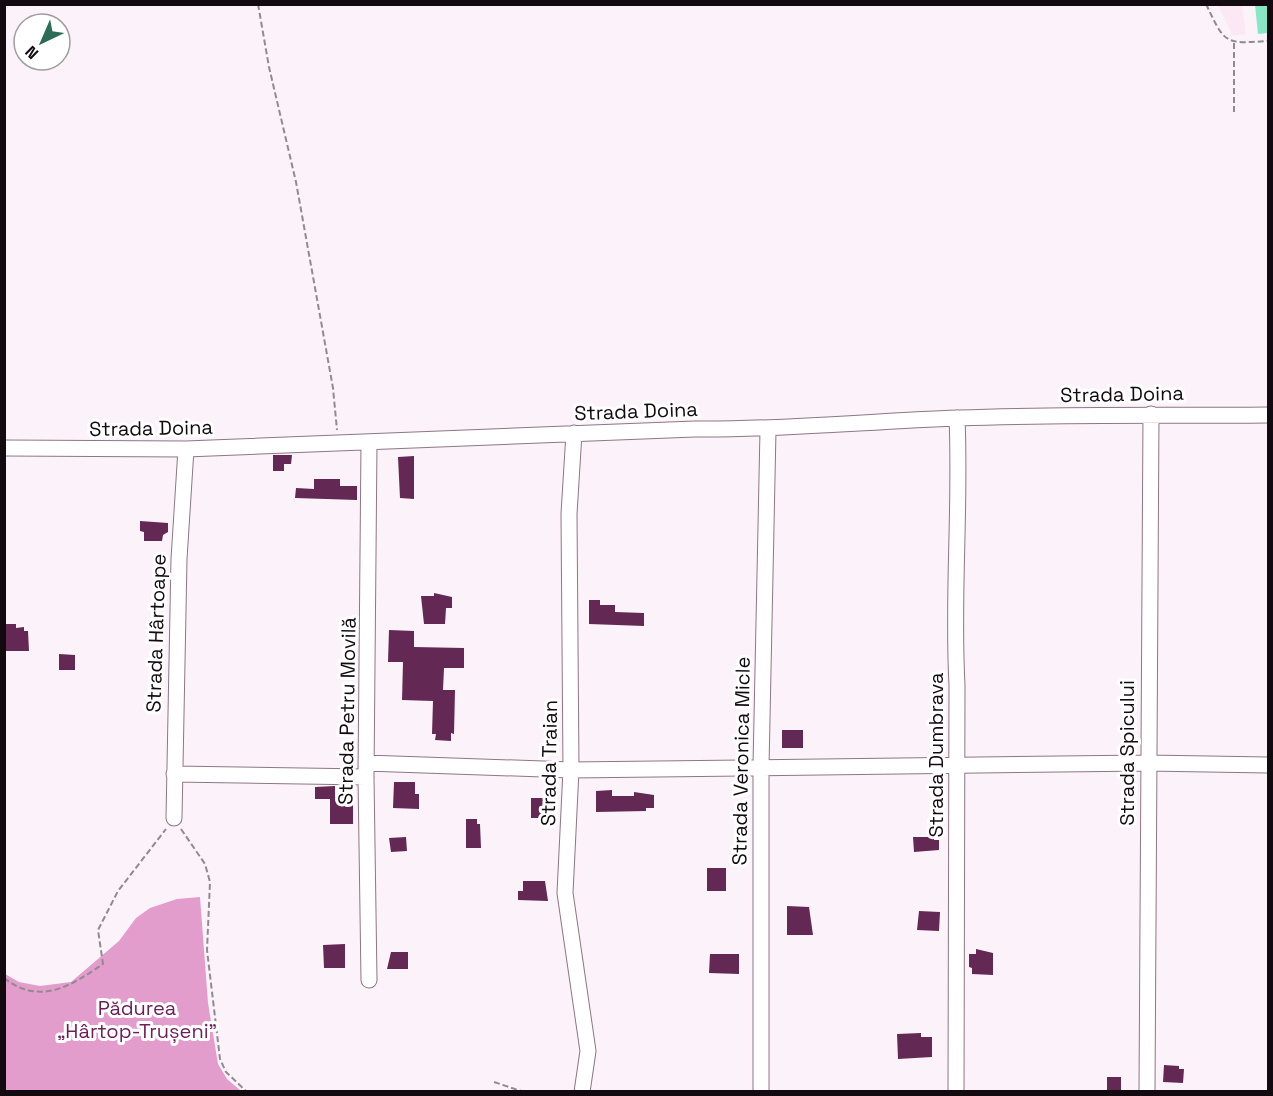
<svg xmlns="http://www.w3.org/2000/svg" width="1273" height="1096" font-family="'Space Grotesk',sans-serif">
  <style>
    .built { fill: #fce8f4 }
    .forest { fill: #e29dcc }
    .water { fill: #89e7c6 }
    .building { fill: #632853 }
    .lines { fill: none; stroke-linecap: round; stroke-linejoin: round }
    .minor-casing { stroke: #8d7685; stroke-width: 17 }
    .path { stroke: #938a90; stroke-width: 2; stroke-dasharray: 6 3; stroke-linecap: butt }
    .minor { stroke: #fff; stroke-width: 15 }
    .labels { text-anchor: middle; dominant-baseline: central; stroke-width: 6; stroke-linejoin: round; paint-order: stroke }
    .street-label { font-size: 20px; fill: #120a0f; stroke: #fff }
    .park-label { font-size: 20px; fill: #6d1e59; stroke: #fff }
  </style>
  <rect width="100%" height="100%" fill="#fcf2f9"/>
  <path class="built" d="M1218 5H1242L1246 34 1233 36Z"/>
  <path class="forest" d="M200 897 208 1003 218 1064 227 1079 241 1091H5V974L19 982 40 986 71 982 119 941 136 918 150 908 177 899Z"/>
  <path class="water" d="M1255 5H1268V33L1258 34Z"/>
  <path class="building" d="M273 455H292L291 464H284V471H273Z
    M414 456V499L400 498 398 457Z
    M314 479H340V486H357V500L295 498 296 488 314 489Z
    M140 521 168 523V532L163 535 162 541H144V532L140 531Z
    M434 593 452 597V608H446L445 624H424L421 596H434Z
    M589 600H600V605H615V612L644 613V626L589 624Z
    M6 624H16V628L24 627V631H28L29 651H4Z
    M389 630 414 631V647L464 648V668H444L443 690H455L454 734 451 733V741L435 740 436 734H432L433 701 402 700 403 662H388Z
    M59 654 75 655V670H59Z
    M782 730H803V748H782Z
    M394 782H415V794H419V809L393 808Z
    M335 786V797H346V801H353V824H330V799H315V787Z
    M612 790V796H634V792L654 795V808H646V811L596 812V791Z
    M531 798H552V818H531Z
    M466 819H477V824H480L481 848H466Z
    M406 837 407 851 391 852 389 838Z
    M913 837H934V840H939V850L914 852Z
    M707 868H726V891H707Z
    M523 881H545L548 901 518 900V891H523Z
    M787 906 809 907 813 935H787Z
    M919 911 940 912 939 931 917 930Z
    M345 944V968H324L323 945Z
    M976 949 993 953V975L972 974V968L969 967V954H976Z
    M391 952H408V969H387Z
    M710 954H739V974L709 973Z
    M921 1033V1037H932V1057L898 1059 897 1034Z
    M1164 1065 1179 1066V1069H1184L1183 1083 1163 1082Z
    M1107 1077H1121V1092H1107Z"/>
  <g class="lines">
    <defs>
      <path id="minor" d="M574 433 569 514 571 770 565 893 588 1051 582 1092
        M4 448 186 449 695 429C783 430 870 421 959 418 1062 414 1165 416 1268 415
        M366 763 571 770 1147 763 1268 765
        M174 774 366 777
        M174 818 179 559 186 449
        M369 980 366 777 369 443
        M761 1092V767L768 430
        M956 1092 957 685C952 596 961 507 957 418
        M1147 1092 1151 414"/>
    </defs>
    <use href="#minor" class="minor-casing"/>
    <path class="path" d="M258 4 269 67 296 182 333 388 337 430
      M1206 4C1225 44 1224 44 1268 41
      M1234 112V42
      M181 829 205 864 210 882 207 950 220 1059 226 1072 247 1092
      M4 978C40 1006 71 986 103 964L98 930 118 891 166 829
      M494 1082 524 1092"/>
    <use href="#minor" class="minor"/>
  </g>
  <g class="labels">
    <g class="street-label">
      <text transform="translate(1122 394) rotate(-1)">Strada Doina</text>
      <text transform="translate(636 411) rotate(-2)">Strada Doina</text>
      <text transform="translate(151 428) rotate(-1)">Strada Doina</text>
      <text transform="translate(156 633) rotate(-88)">Strada Hârtoape</text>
      <text transform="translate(347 711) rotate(-89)">Strada Petru Movilă</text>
      <text transform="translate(1127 753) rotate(-90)">Strada Spicului</text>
      <text transform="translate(936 755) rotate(-90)">Strada Dumbrava</text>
      <text transform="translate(741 761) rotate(-89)">Strada Veronica Micle</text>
      <text transform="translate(549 763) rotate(-89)">Strada Traian</text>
    </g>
    <g class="park-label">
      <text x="137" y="1008">Pădurea<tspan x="137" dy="23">„Hârtop-Trușeni”</tspan></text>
    </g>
  </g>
  <rect width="1273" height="1096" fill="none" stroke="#120a0f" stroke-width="12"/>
  <g transform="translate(42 42) rotate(224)"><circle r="28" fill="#ffffff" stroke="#a09d9f" stroke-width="1.5"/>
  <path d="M0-4.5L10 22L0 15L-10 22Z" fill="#2f6c58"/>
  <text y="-9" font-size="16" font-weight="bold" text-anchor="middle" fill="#120a0f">N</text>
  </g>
</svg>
